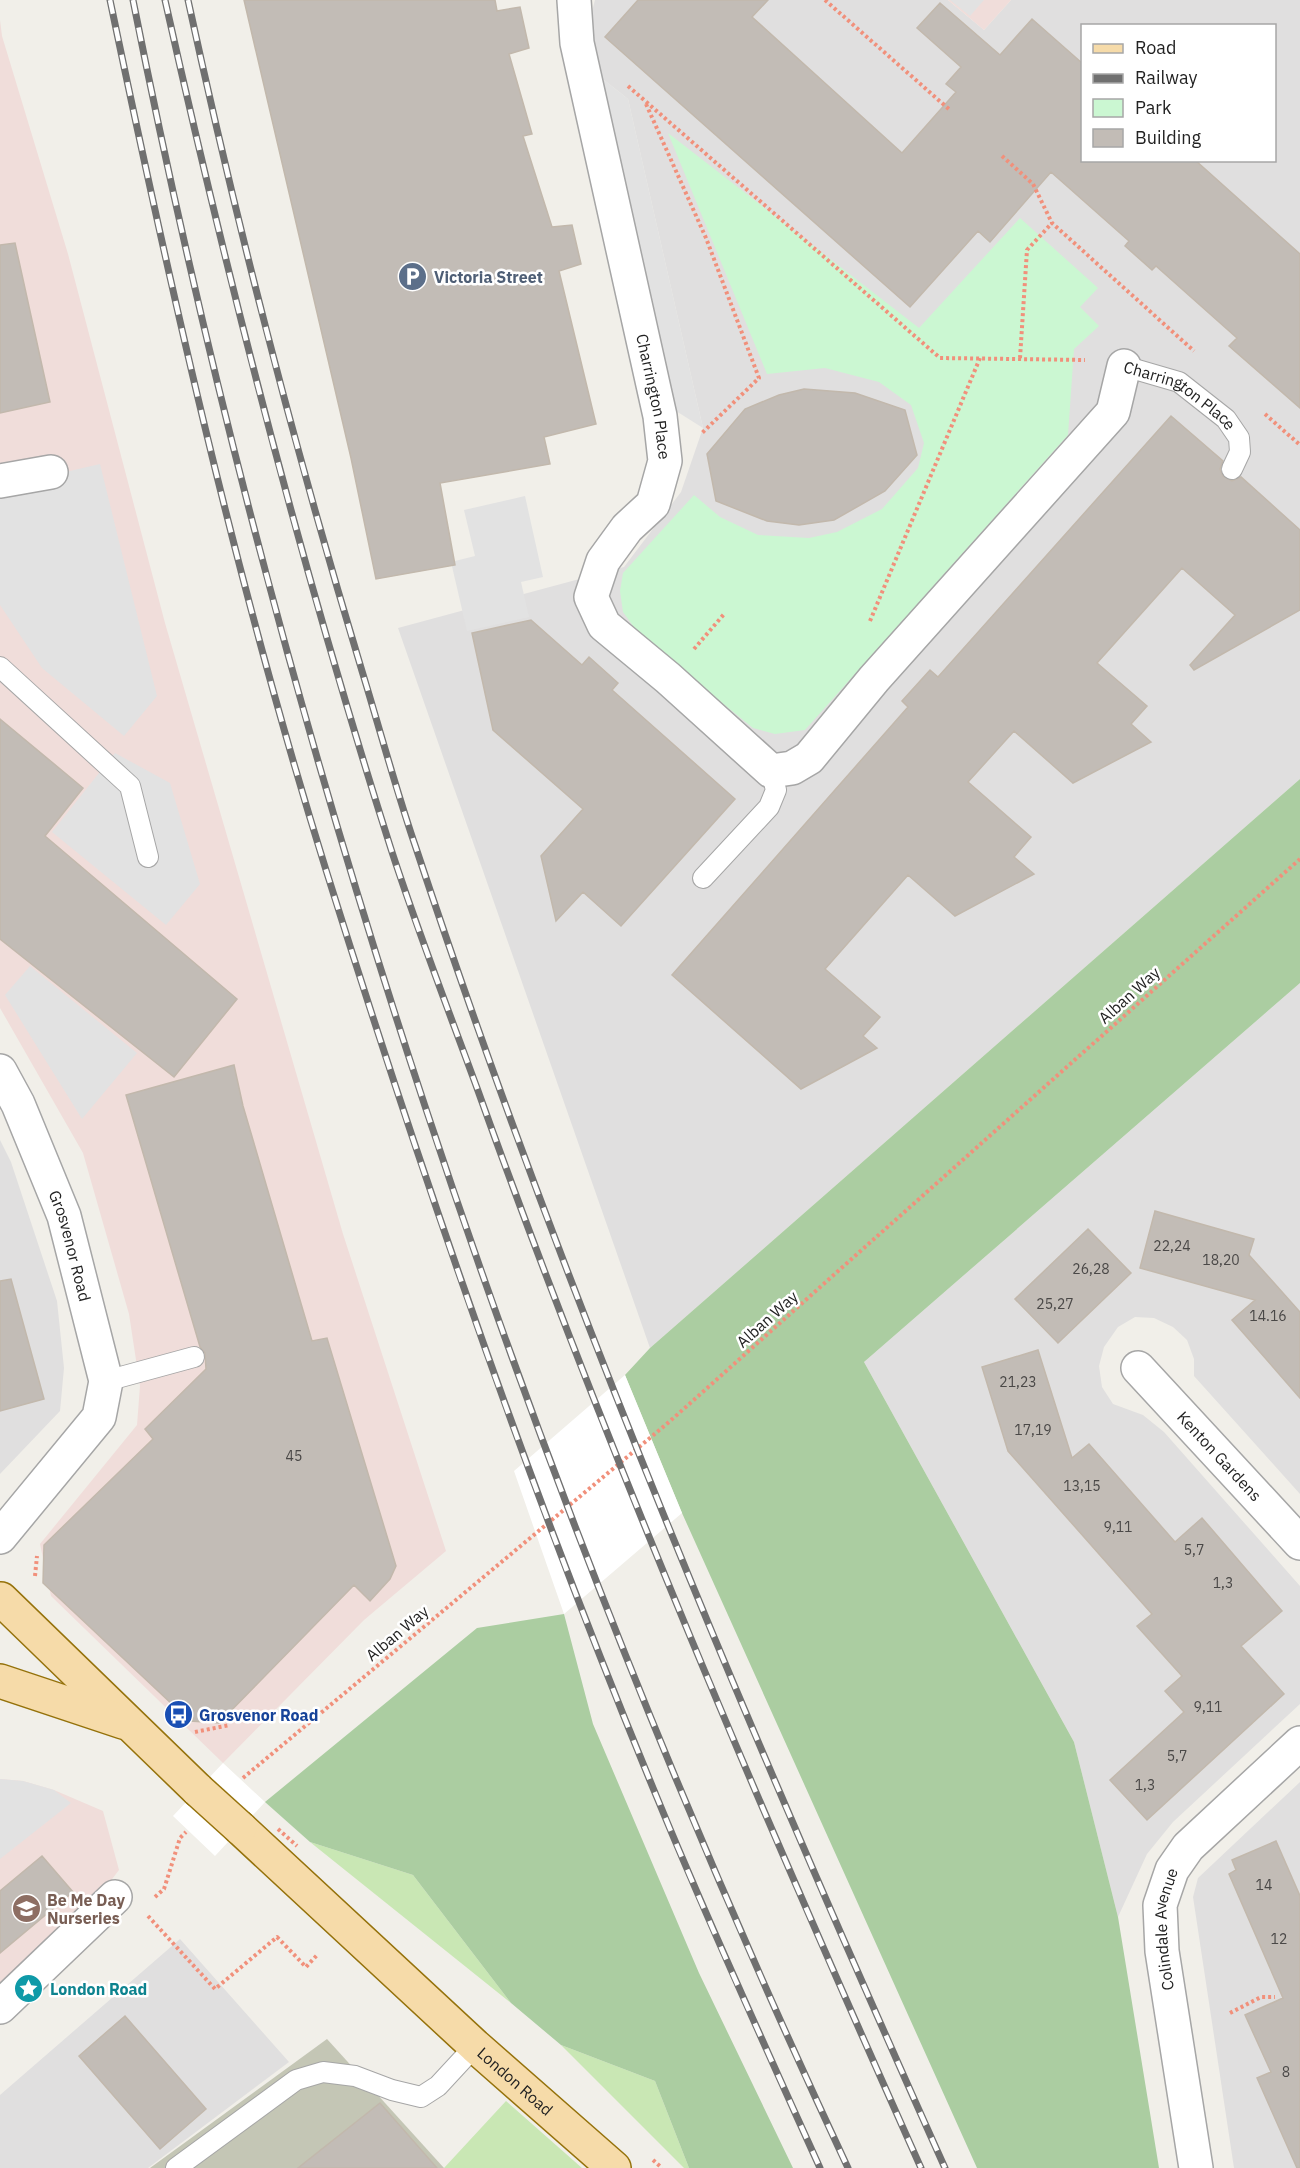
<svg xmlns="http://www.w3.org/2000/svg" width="1300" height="2168" font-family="'IBM Plex Sans',sans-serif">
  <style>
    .residential { fill: #e0dfdf; fill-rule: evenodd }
    .commercial { fill: #f0ddda }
    .construction { fill: #c4c6b5 }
    .grass { fill: #c9e7b4 }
    .forest { fill: #abcda1 }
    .park { fill: #cbf7d2 }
    .parking { fill: #e2e2e2 }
    .pier { fill: #fff }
    .building { fill: #c2bcb6; stroke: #c2b8ac; stroke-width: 1.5 }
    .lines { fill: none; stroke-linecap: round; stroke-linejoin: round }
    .service-casing { stroke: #a6a6a6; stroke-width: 22 }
    .minor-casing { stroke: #a6a6a6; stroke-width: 36 }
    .primary-casing { stroke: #95720b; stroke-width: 36 }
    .path { stroke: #f1907b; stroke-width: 4; stroke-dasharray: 3 3; stroke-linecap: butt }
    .service { stroke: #fff; stroke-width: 20 }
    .minor { stroke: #fff; stroke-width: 33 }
    .primary { stroke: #f6dba9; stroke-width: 33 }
    .rail-casing { stroke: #707070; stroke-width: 7 }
    .rail { stroke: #fff; stroke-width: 4.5; stroke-dasharray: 14; stroke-linecap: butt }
    .primary-bridge-casing { stroke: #95720b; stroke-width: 36; stroke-linecap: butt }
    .path-bridge { stroke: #f1907b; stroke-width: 4; stroke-dasharray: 3 3; stroke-linecap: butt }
    .primary-bridge { stroke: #f6dba9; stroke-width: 33 }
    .labels { text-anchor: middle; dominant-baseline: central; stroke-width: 5; stroke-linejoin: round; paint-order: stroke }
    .number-label { font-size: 14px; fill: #4a4847 }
    .service-label { font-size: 16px; font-weight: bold; fill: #4e5e75; stroke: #fff; text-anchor: start }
    .street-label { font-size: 16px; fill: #222; stroke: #fff }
    .transit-label { font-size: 16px; font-weight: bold; fill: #164399; stroke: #fff; text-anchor: start }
    .education-label { font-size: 16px; font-weight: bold; fill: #785e54; stroke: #fff; text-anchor: start }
    .culture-label { font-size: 16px; font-weight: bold; fill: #0d838f; stroke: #fff; text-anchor: start }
  </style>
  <rect width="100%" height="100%" fill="#f1efe9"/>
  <path class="residential" d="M595 0H948L984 30 1011 0H1300V779L650 1348 398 628 624 567 681 492 703 428 628 99 599 76 591 15ZM1082 26H1274V160H1082Z
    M1300 983V1494L1194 1376V1359L1187 1340 1173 1327 1154 1318 1135 1317 1118 1327 1104 1347 1099 1366 1102 1387 1113 1404 1143 1415 1164 1432 1300 1586V1704L1173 1822 1147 1854 1118 1917 1074 1742 864 1362Z
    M0 1140 11 1162 57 1301 64 1368 60 1411 0 1474Z
    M1300 1782V2168H1234L1193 1897 1198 1878Z
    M180 1939 289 2062 148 2168H0V2095Z"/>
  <path class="commercial" d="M948 0H1011L984 30Z
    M0 20 2 36 68 254 165 623 343 1234 446 1551 364 1620 223 1763 51 1596 40 1544 137 1425 140 1386 129 1314 83 1153 0 1008Z
    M0 1779 23 1781 54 1790 103 1811 119 1870 91 1907 0 1988Z"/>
  <path class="construction" d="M327 2039 444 2168H150Z"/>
  <path class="grass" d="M310 1842 413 1875 511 2003Z
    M561 2045 655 2081 689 2168H684Z
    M506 2101 582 2168H444Z"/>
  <path class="forest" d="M1300 779V983L864 1362 1074 1742 1118 1917 1159 2168H977L682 1513 625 1375 650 1348Z
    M564 1614 593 1724 699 1973 793 2168H689L655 2081 561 2045 511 2003 413 1875 310 1842 265 1802 477 1628Z"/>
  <path class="park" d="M668 133 919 328 1020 218 1098 288 1080 307 1099 326 1074 349 1068 435 805 730 775 734 753 728 641 637 623 612 620 591 623 573 694 495 720 517 758 535 809 538 837 532 882 509 918 468 924 443 911 405 879 382 825 368 767 374Z"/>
  <path class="parking" d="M950 0H984L970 16Z
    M599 76 628 99 703 428 676 411Z
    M100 464 157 696 124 736 42 668 0 605V498L18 483Z
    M525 496 543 577 521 582 529 617 467 631 451 562 475 556 464 510Z
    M115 753 170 783 200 884 166 925 52 832Z
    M30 966 137 1053 82 1119 5 995Z
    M0 1779 23 1781 54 1790 71 1803 0 1859Z"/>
  <path class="pier" d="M625 1375 682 1513 564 1614 514 1471Z
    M223 1763 265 1802 215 1856 173 1816Z"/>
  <path class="building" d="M244 0H495L497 11 520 7 529 48 509 54 532 134 523 136 552 227 572 225 581 264 559 271 596 424 544 437 550 464 440 483 455 565 376 579 351 458Z
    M638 0H768L752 17 902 153 956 92 946 84 961 67 917 28 940 3 1000 55 1032 19 1082 63V160H1195L1300 254V408L1229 346 1237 338 1156 266 1152 270 1125 246 1129 241 1051 172 990 242 978 231 910 307 605 37Z
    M15 243 50 402 0 413V245Z
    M804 389 855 393 905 410 917 455 885 491 834 520 799 525 767 521 716 501 707 454 745 409 779 395Z
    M1171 416 1223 461 1220 469 1223 476 1232 481 1241 477 1300 530V610L1194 670 1190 665 1235 615 1182 568 1097 663 1147 706 1131 724 1151 742 1073 783 1014 731 968 782 1031 837 1014 857 1034 874 955 916 908 875 825 969 880 1017 863 1036 877 1048 801 1089 672 975 908 707 902 701 930 670 938 677Z
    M531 620 582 665 589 657 618 683 612 690 735 799 621 926 583 892 556 921 541 856 583 809 493 730 472 633Z
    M0 719 83 788 45 836 237 999 174 1077 0 939Z
    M234 1065 243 1106 312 1341 327 1338 396 1566 390 1579 370 1601 354 1585 219 1723 190 1721 43 1583 44 1545 153 1439 145 1429 206 1369 205 1353 200 1347 126 1095Z
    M1155 1211 1254 1239 1249 1255 1300 1312V1398L1232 1320 1255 1300 1140 1268Z
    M1088 1229 1131 1273 1058 1343 1015 1299Z
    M11 1279 44 1399 0 1411V1281Z
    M1038 1350 1072 1458 1089 1444 1175 1542 1202 1518 1282 1611 1241 1646 1284 1694 1147 1820 1110 1780 1184 1712 1165 1691 1182 1676 1137 1626 1152 1614 1008 1451 982 1367Z
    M1276 1841 1300 1896V2168H1297L1257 2078 1271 2072 1245 2015 1283 1998 1229 1874 1236 1870 1232 1860Z
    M42 1856 73 1892 0 1953V1891Z
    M125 2016 206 2109 160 2149 79 2056Z
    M380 2103 437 2168H298Z"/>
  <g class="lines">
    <defs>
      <g id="service">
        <path id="s1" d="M1124 366 1179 382 1226 419 1239 438 1240 452 1232 469"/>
        <path d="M0 667 130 786 148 857"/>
        <path d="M703 878 769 807 776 790 771 771"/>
        <path d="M106 1381 194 1357"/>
        <path d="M176 2168 296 2080 323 2072 355 2076 392 2090 421 2097 438 2086 475 2046"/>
      </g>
      <g id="minor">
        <path id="s2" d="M574 0 577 43 660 416 665 461 653 504 627 528 603 561 591 597 604 625 668 678 771 771 792 768 809 758 874 679 1113 412 1124 366"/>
        <path d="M0 481 51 472"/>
        <path id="s3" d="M0 1071 18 1104 64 1216 106 1381 99 1417 0 1537"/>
        <path id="s4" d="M1138 1368 1300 1543"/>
        <path d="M0 2007 115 1897"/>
        <path id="s5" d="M1196 2168 1162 1951 1160 1905 1172 1870 1188 1847 1300 1743"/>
      </g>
      <g id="primary">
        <path d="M1 1599 198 1790"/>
        <path d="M0 1681 123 1722"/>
        <path id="s6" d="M240 1828 475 2046 614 2168"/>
      </g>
    </defs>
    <use href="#service" class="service-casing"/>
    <use href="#minor" class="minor-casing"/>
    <use href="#primary" class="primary-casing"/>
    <path class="path" d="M825 0 951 111
      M628 86 940 358 1085 360
      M646 104 706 238 759 378 702 433
      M1002 156 1033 184 1052 223 1194 351
      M1020 358 1027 250 1052 223
      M1265 414 1300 445
      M870 621 980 358
      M694 649 725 613
      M35 1576 37 1556
      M195 1732 230 1725
      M243 1778 669 1422 1300 859
      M155 1897 164 1889 180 1838 186 1832
      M148 1916 215 1989 277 1937 306 1967 318 1954
      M1230 2013 1261 1997H1275
      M653 2160 662 2168"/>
    <use href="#service" class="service"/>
    <use href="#minor" class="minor"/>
    <use href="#primary" class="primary"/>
    <defs>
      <path id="rail" d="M110 0C171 292 237 585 326 870 424 1183 532 1496 658 1800 709 1924 765 2046 820 2168
        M133 0C281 748 525 1478 848 2168
        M165 0C229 286 302 570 391 849 417 929 448 1009 477 1088 608 1455 762 1813 921 2168
        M188 0C237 226 295 450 362 671 380 730 396 790 416 848 565 1298 751 1736 945 2168"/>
    </defs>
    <use href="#rail" class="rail-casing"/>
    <use href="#rail" class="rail"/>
    <defs>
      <path id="primary-bridge" d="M198 1790 240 1828"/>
    </defs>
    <use href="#primary-bridge" class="primary-bridge-casing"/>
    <path class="path-bridge" d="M278 1829 297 1846"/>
    <use href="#primary-bridge" class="primary-bridge"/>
  </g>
  <defs>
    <symbol id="parking-disc" viewBox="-11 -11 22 22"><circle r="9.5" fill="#5c6f8a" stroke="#fff"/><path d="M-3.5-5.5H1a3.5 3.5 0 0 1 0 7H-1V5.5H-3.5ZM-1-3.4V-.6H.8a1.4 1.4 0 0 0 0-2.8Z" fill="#fff"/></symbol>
    <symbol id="bus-disc" viewBox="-11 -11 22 22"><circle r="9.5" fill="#1a4fb4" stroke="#fff"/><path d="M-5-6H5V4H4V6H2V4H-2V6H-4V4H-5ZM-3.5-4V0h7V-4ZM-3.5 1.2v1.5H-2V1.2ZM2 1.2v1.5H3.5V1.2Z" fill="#fff"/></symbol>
    <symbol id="school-disc" viewBox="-11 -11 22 22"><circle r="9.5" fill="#8d6e63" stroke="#fff"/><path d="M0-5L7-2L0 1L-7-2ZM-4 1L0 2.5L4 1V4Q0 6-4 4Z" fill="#fff"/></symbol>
    <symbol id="sight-disc" viewBox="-11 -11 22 22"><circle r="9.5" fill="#0f9aa8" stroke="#fff"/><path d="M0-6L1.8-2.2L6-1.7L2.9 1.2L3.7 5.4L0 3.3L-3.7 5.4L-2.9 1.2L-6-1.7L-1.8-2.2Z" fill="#fff"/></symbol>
  </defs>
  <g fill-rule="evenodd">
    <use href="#parking-disc" x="396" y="260" width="33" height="33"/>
    <use href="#bus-disc" x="162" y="1698" width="33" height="33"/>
    <use href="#school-disc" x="10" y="1892" width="33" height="33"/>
    <use href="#sight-disc" x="12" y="1972" width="33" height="33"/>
  </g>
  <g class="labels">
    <g class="number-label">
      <text x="1172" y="1246">22,24</text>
      <text x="1221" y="1260">18,20</text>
      <text x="1091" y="1269">26,28</text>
      <text x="1055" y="1304">25,27</text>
      <text x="1268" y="1316">14.16</text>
      <text x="1018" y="1382">21,23</text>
      <text x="1033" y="1430">17,19</text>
      <text x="294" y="1456">45</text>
      <text x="1082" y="1486">13,15</text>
      <text x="1118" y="1527">9,11</text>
      <text x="1194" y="1550">5,7</text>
      <text x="1223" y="1583">1,3</text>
      <text x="1208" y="1707">9,11</text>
      <text x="1177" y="1756">5,7</text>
      <text x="1145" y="1785">1,3</text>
      <text x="1264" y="1885">14</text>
      <text x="1279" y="1939">12</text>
      <text x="1286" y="2072">8</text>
    </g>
    <g class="service-label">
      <text x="434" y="277">Victoria Street</text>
    </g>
    <g class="street-label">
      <text stroke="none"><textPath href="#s2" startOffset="405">Charrington Place</textPath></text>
      <text stroke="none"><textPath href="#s1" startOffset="64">Charrington Place</textPath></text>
      <text transform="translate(1129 995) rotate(-42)">Alban Way</text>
      <text stroke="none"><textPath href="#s3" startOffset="189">Grosvenor Road</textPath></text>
      <text transform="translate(767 1319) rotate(-42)">Alban Way</text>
      <text stroke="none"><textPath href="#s4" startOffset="120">Kenton Gardens</textPath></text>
      <text transform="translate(397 1633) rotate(-40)">Alban Way</text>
      <text stroke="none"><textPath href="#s5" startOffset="242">Colindale Avenue</textPath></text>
      <text stroke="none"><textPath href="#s6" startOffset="374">London Road</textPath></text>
    </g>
    <g class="transit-label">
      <text x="199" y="1715">Grosvenor Road</text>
    </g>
    <g class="education-label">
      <text x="47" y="1900">Be Me Day<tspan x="47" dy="18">Nurseries</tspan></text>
    </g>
    <g class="culture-label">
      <text x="50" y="1989">London Road</text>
    </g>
  </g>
  <rect x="1081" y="24" width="195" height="138" fill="#ffffff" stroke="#a7a7a7" stroke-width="1.5"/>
  <rect x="1093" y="44" width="30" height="9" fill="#f6dba9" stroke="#a7a7a7" stroke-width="1.5"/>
  <text x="1135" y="54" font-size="18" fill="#222222">Road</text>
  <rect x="1093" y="74" width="30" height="9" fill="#707070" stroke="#a7a7a7" stroke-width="1.5"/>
  <text x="1135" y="84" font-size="18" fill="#222222">Railway</text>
  <rect x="1093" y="99" width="30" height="18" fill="#cbf7d2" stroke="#a7a7a7" stroke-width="1.5"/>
  <text x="1135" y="114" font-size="18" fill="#222222">Park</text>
  <rect x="1093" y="129" width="30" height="18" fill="#c2bcb6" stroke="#a7a7a7" stroke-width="1.5"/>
  <text x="1135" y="144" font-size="18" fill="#222222">Building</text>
</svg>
